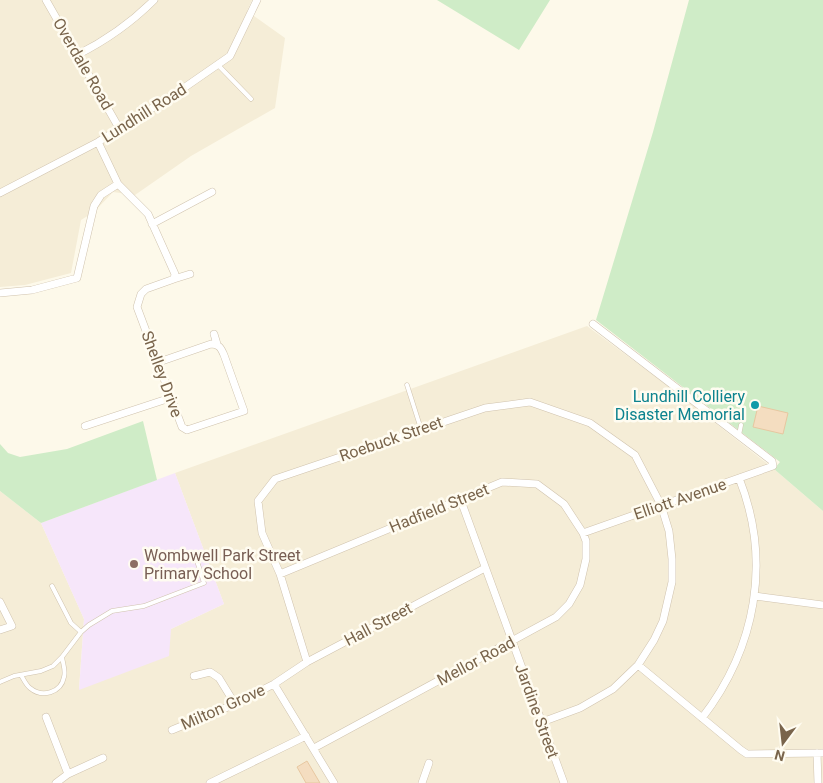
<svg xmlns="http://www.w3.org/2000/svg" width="823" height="783" font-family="Roboto,sans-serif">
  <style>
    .residential { fill: #f5edd7 }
    .education { fill: #f6e6fa }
    .green { fill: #cfecc7 }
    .building { fill: #f4ddc0; stroke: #e7c7a0 }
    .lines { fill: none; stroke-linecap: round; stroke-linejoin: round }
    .service-casing { stroke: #d0c3ae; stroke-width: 5 }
    .minor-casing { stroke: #d0c3ae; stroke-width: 8 }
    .service { stroke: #fff; stroke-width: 4 }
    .minor { stroke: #fff; stroke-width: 7 }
    .culture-dot { fill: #0f9aa8; stroke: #fffcf1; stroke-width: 2 }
    .education-dot { fill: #8d6e63; stroke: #fffcf1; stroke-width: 2 }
    .labels { text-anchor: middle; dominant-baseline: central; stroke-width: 5; stroke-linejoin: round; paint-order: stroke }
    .street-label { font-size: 16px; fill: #79644b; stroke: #fffcf1 }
    .culture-label { font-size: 16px; fill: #0d838f; stroke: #fffcf1; text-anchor: end }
    .education-label { font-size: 16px; fill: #785e54; stroke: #fffcf1; text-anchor: start }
  </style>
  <rect width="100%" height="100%" fill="#fdf9ea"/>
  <path class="residential" d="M0 0H252L247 11 285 38 275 108 191 156 135 195 113 192 94 212 81 220 71 273 25 285 0 287Z
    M587 326 668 386 774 469 823 511V783H0V491L41 523 84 619 79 689 171 629 224 604 175 473Z"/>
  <path class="education" d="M175 473 224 604 171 629 169 656 79 690 84 619 41 523Z"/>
  <path class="green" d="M437 0H550L519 50Z
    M689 0H823V511L774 469 780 462 596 320 653 132Z
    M143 421 157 480 41 523 0 491V444L8 453 20 457 67 449Z"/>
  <path class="building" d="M758 406 788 413 783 434 753 427Z
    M307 761 320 783H306L297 767Z"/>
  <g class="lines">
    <defs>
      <path id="service" d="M218 65 251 99
        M407 385 421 429
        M739 435 741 425
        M52 586 71 623 81 632
        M21 675C24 680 26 685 30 688 42 698 61 693 64 677 66 671 63 664 62 657
        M0 682 14 676 41 671 53 666 62 657 81 632 89 625 112 611 144 606 204 583 197 561"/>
      <path id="minor" d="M46 0 119 128
        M77 55C107 40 131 23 154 0
        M98 142 118 184 148 214 175 274 174 279 146 289 141 294 137 307 182 427 187 430 244 411 224 355C221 348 219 344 211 344L159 362
        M0 193 98 142 178 92 230 56 257 0
        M152 224 212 192
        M174 279 190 274
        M0 293 32 290 77 278 94 206 101 195 118 184
        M214 334 217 344
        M85 426 170 398
        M460 498 564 783
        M583 533 773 466 772 461 593 324
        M280 574 502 482 537 484 564 504 583 533 586 541V559L580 585 569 604 556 617 314 748
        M755 596 823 605
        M0 602 12 626 0 630
        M307 662 280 574 262 533 258 501 275 479 485 408 530 402 590 423 635 455 661 505 669 531 672 559V582L663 621 654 640 638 665 613 689 580 708 542 722
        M638 665 741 750 747 754 823 753
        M194 676 210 672 219 678 235 704
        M274 684 334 783
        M46 717 68 774
        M702 718C756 648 772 561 739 478
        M172 730 235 704 274 684 307 662 485 568
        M817 753 818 783
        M56 783 68 774 103 758
        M210 783 306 736
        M422 783 429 763"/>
    </defs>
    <use href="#service" class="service-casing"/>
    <use href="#minor" class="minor-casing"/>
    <use href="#service" class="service"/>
    <use href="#minor" class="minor"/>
  </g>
  <circle class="culture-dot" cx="755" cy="405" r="5"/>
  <circle class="education-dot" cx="134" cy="564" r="5"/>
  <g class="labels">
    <g class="street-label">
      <text transform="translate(83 64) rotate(60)">Overdale Road</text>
      <text transform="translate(144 113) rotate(-32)">Lundhill Road</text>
      <text transform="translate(162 374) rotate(70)">Shelley Drive</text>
      <text transform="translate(391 439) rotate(-19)">Roebuck Street</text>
      <text transform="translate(680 499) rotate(-19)">Elliott Avenue</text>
      <text transform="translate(439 508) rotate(-22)">Hadfield Street</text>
      <text transform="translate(378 624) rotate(-28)">Hall Street</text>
      <text transform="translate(476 661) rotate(-28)">Mellor Road</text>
      <text transform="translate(223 707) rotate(-24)">Milton Grove</text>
      <text transform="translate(537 711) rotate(70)">Jardine Street</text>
    </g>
    <g class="culture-label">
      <text x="745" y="396">Lundhill Colliery<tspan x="745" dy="18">Disaster Memorial</tspan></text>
    </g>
    <g class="education-label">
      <text x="144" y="555">Wombwell Park Street<tspan x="144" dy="18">Primary School</tspan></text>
    </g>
  </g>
  <g transform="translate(783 743) rotate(195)" stroke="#fffcf1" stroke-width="4" paint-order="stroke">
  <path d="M0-4L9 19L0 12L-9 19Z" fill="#79644b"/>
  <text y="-8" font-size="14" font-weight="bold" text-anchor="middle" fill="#79644b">N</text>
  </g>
</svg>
